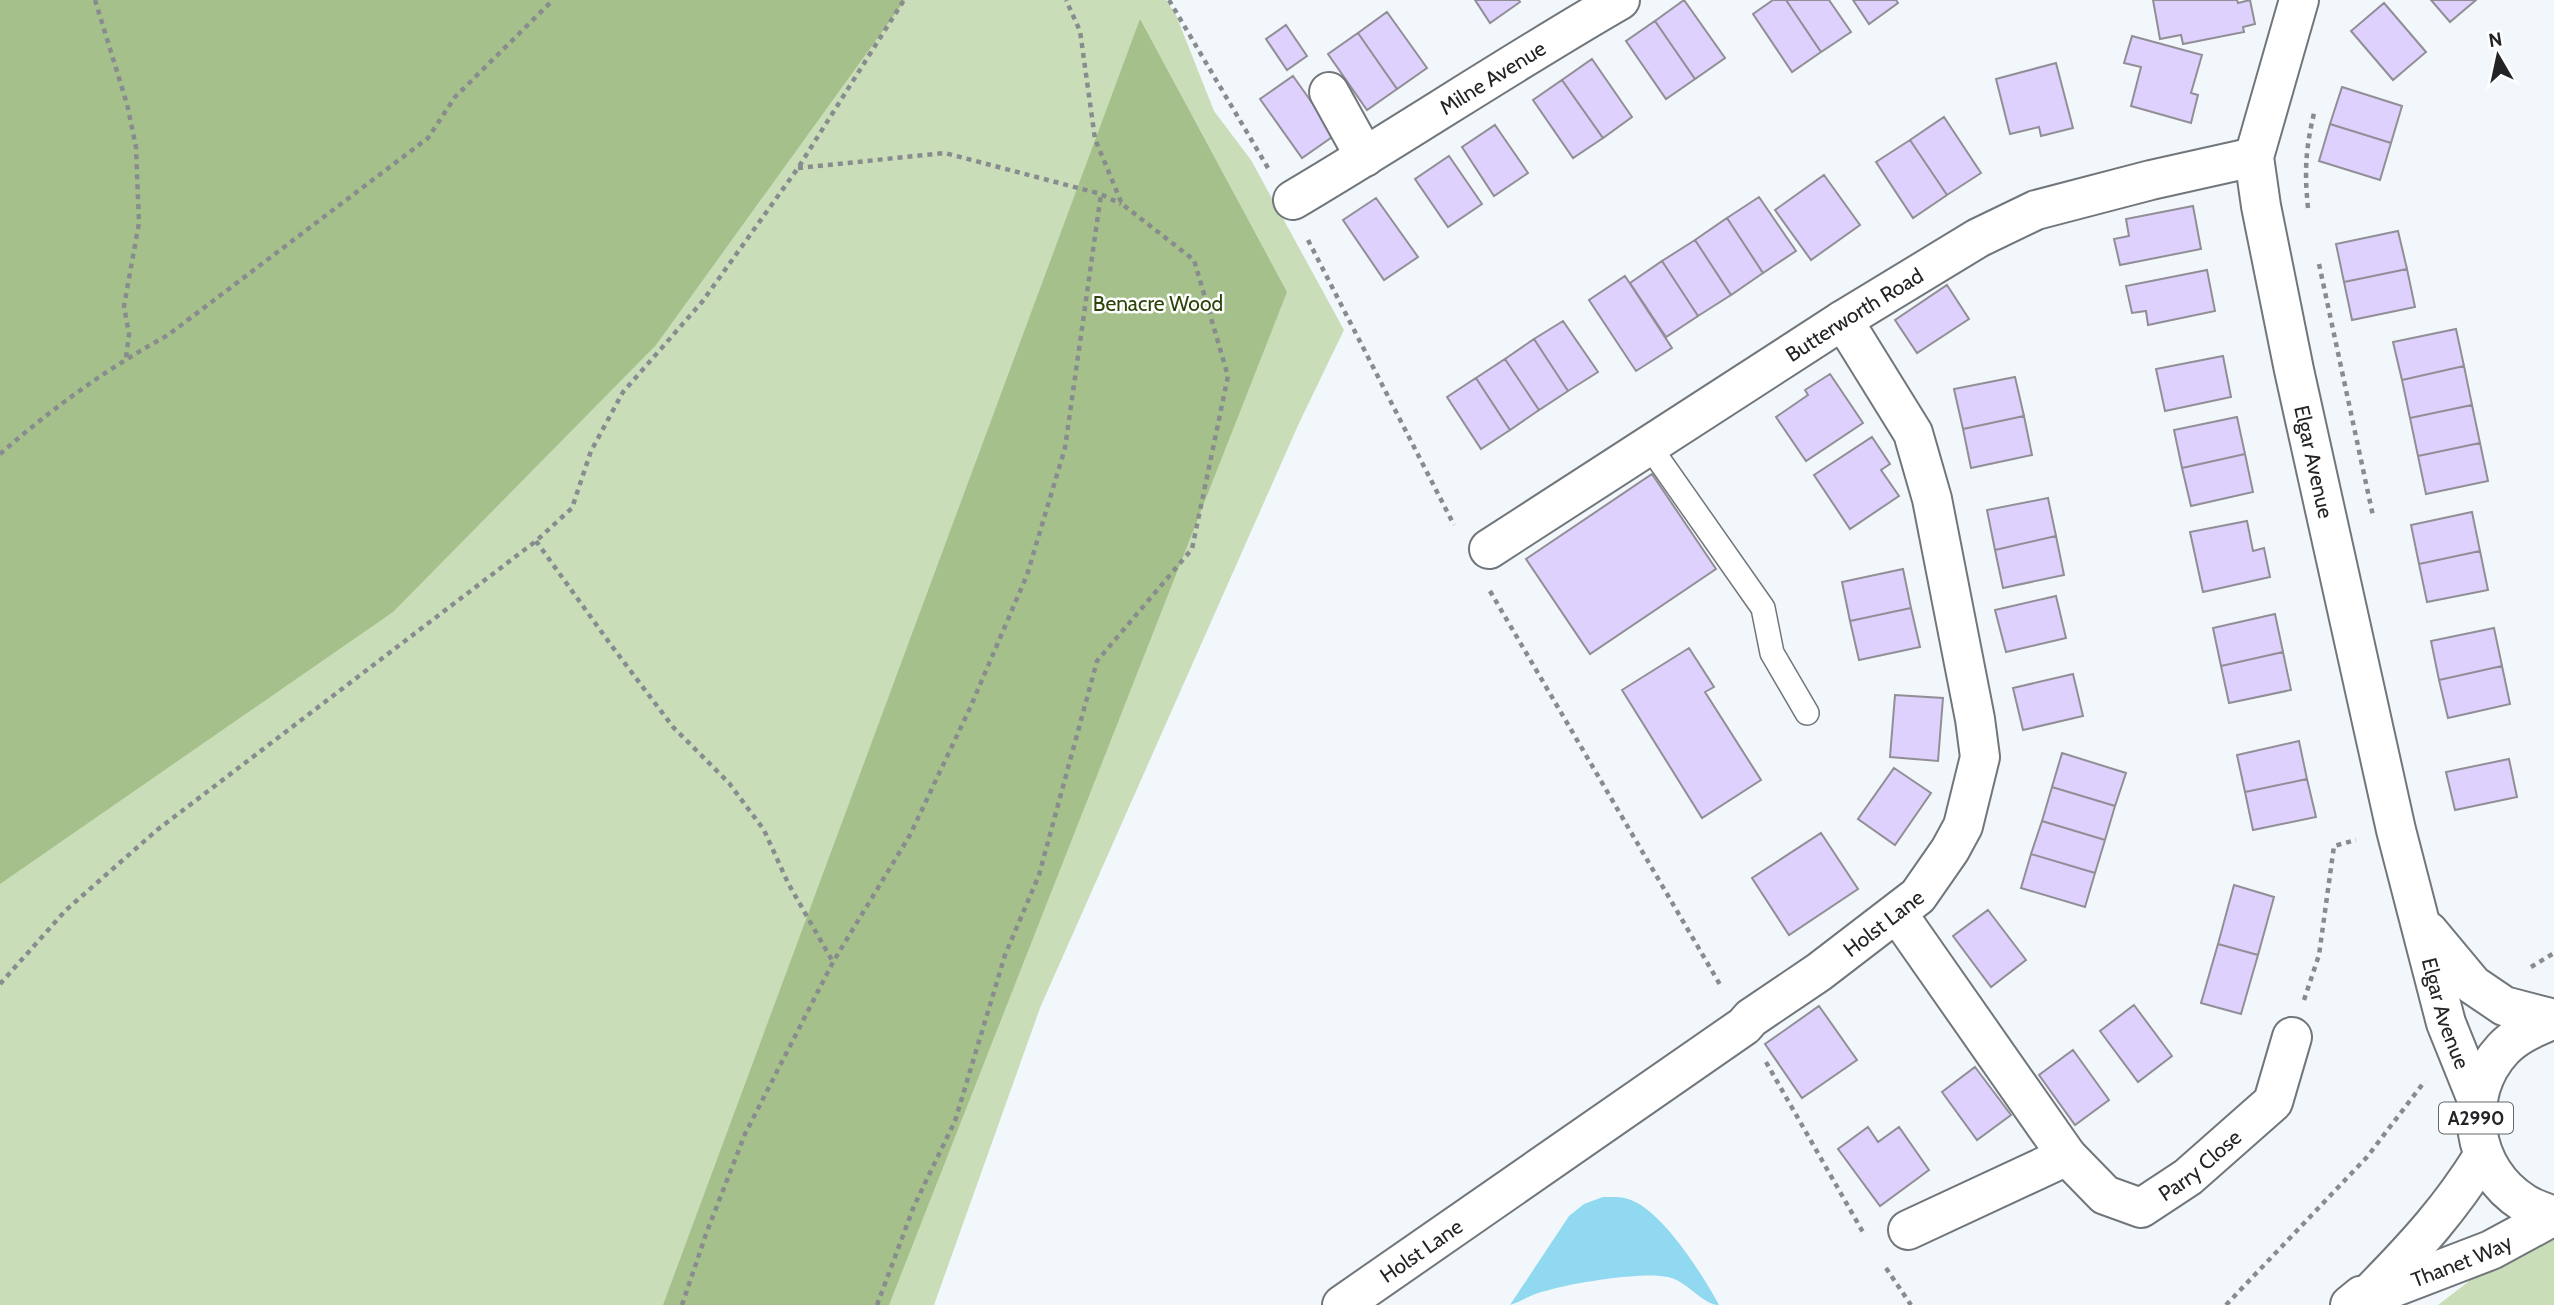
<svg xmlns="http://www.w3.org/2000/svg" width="2554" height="1305" font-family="Cabin,sans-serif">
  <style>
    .green { fill: #caddb9 }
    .forest { fill: #a5c08a }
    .water { fill: #90d9f0 }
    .building { fill: #dfd1fe; stroke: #918f95; stroke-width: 2 }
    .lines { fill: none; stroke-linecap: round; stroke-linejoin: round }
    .lane-casing { stroke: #70767a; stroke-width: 26 }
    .street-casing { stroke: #70767a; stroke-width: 42 }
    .secondary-casing { stroke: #70767a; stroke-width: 42 }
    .primary-casing { stroke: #70767a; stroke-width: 42 }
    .path { stroke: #888c8f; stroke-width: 4.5; stroke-dasharray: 5 5; stroke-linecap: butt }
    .lane { stroke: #fff; stroke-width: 23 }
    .street { stroke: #fff; stroke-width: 38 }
    .secondary { stroke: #fff; stroke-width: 38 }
    .primary { stroke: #fff; stroke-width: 38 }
    .labels { text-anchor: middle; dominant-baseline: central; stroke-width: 5; stroke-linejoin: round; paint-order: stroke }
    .shield { fill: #fff; stroke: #646667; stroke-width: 2 }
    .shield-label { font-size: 19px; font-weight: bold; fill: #222426 }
    .street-label { font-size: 21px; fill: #222426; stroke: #fff }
    .park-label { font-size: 21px; fill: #2b4308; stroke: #fff }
  </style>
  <rect width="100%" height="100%" fill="#f1f7fb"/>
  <path class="green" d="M0 0H1166L1176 15 1214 111 1251 160 1344 330 1300 421 1040 1008 934 1305H0Z
    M2554 1216V1305H2438Z"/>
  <path class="forest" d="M0 0H905L656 345 393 612 0 884Z
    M1140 19 1287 292 889 1305H663Z"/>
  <path class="water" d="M1603 1197C1613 1197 1622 1196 1631 1200 1663 1212 1703 1275 1719 1305 1703 1305 1687 1281 1668 1277 1643 1271 1571 1283 1545 1291 1532 1294 1522 1301 1510 1305L1569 1216 1584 1204Z"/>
  <path class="building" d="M1475 0H1519L1520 2 1490 23Z
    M1684 0 1725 58 1695 79 1655 21Z
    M1773 0H1786L1821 52 1792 72 1753 14Z
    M1786 0H1829L1851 32 1821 52Z
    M1853 0H1896L1898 3 1869 24Z
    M2153 0H2237L2238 3 2250 0 2255 24 2243 27 2244 32 2183 44 2181 35 2160 39Z
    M2431 0H2476L2450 22Z
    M2384 3 2426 52 2393 80 2351 31Z
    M1387 12 1427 68 1397 89 1358 33Z
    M1655 21 1695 79 1666 99 1626 41Z
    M1286 25 1307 56 1287 70 1266 39Z
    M1358 33 1397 89 1367 110 1328 54Z
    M2132 36 2202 55 2191 93 2198 95 2191 123 2131 106 2141 67 2124 63Z
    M1592 59 1632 117 1603 138 1562 80Z
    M2056 63 2073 128 2041 136 2039 127 2010 134 1996 79Z
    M1293 76 1335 135 1302 158 1260 99Z
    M1562 80 1603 138 1573 158 1533 100Z
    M2342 87 2402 106 2391 143 2330 124Z
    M1944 117 1981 173 1947 195 1910 140Z
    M2330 124 2391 143 2380 180 2319 161Z
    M1495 125 1528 173 1494 196 1462 147Z
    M1910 140 1947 195 1913 218 1876 162Z
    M1449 156 1482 204 1448 227 1415 179Z
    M1824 175 1860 225 1811 260 1775 210Z
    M1759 197 1796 251 1763 273 1727 218Z
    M1376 198 1418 257 1384 280 1343 220Z
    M2193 206 2201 249 2120 265 2114 239 2129 236 2126 219Z
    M1727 218 1763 273 1731 295 1695 240Z
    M2398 231 2407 269 2344 282 2336 244Z
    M1695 240 1731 295 1698 316 1662 261Z
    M1662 261 1698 316 1666 337 1630 283Z
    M2407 269 2415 307 2352 320 2344 282Z
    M2207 270 2215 311 2148 325 2146 311 2132 313 2126 286Z
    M1625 276 1672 348 1636 371 1589 300Z
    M1947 285 1969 319 1917 353 1895 320Z
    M1563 321 1598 372 1568 391 1534 339Z
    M2456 329 2464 366 2402 380 2393 342Z
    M1534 339 1568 391 1539 410 1505 359Z
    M2223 356 2231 397 2165 411 2156 369Z
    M1505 359 1539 410 1510 430 1476 378Z
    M2464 366 2472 405 2410 418 2402 380Z
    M1830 374 1863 423 1806 461 1776 417 1808 395 1805 390Z
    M2015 377 2024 416 1963 429 1954 389Z
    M1476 378 1510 430 1481 449 1447 397Z
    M2472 405 2480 443 2418 456 2410 418Z
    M2024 416 2032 455 1971 468 1963 429Z
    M2237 417 2245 454 2182 468 2174 430Z
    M1872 437 1890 464 1881 470 1899 496 1850 529 1814 475Z
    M2480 443 2488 481 2426 494 2418 456Z
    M2245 454 2253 492 2191 506 2182 468Z
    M1652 474 1716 569 1590 654 1526 559Z
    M2048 498 2056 536 1995 550 1987 510Z
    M2472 512 2480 551 2419 564 2411 525Z
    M2247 521 2253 551 2264 548 2270 577 2203 592 2190 532Z
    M2056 536 2064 575 2003 588 1995 550Z
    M2480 551 2488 590 2427 602 2419 564Z
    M1903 569 1911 608 1850 621 1842 582Z
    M2056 596 2066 638 2006 652 1995 610Z
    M1911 608 1920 647 1859 660 1850 621Z
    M2275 614 2283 652 2221 666 2213 628Z
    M2494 628 2502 666 2439 680 2431 641Z
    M1689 648 1714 687 1705 692 1761 780 1702 818 1622 690Z
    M2283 652 2291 690 2229 703 2221 666Z
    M2502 666 2510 704 2448 718 2439 680Z
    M2073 674 2083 716 2023 730 2013 688Z
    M1895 695 1943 698 1938 761 1890 757Z
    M2299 741 2307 779 2245 792 2237 755Z
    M2062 753 2126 773 2115 806 2052 787Z
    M2509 759 2517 797 2455 810 2446 772Z
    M1894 768 1931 793 1895 845 1858 819Z
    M2307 779 2316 817 2253 830 2245 792Z
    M2052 787 2115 806 2105 840 2042 821Z
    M2042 821 2105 840 2095 873 2031 854Z
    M1821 833 1858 889 1789 935 1752 878Z
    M2031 854 2095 873 2085 907 2021 888Z
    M2234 885 2274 897 2258 955 2218 944Z
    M1988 910 2026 960 1991 987 1953 936Z
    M2218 944 2258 955 2241 1014 2201 1003Z
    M2134 1005 2172 1056 2138 1082 2100 1031Z
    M1819 1006 1857 1060 1802 1098 1765 1044Z
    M2073 1050 2109 1100 2075 1125 2039 1075Z
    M1975 1067 2011 1115 1977 1140 1942 1092Z
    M1868 1127 1878 1142 1899 1127 1929 1170 1880 1206 1838 1149Z"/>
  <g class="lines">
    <defs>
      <path id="lane" d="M1650 447 1763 608 1772 653 1807 713"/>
      <g id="street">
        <path d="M1329 92 1365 157"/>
        <path id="s1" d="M1293 200C1403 135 1509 64 1620 0"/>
        <path id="s2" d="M1489 549 1843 320 1978 238 2036 210 2151 180 2254 157"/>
        <path id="s3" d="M1897 913 2067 1156 2105 1195 2141 1208 2188 1177 2273 1102 2292 1037"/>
        <path d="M1908 1230 2067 1156"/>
        <path id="s4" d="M1342 1305 1744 1026 1751 1018 1819 972 1918 896 1950 850 1963 826 1980 757 1975 719 1932 499 1913 433 1843 320"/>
      </g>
      <g id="secondary">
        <path id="s5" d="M2299 0 2254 157 2261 206 2294 370 2396 830 2446 1023 2477 1100"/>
        <path d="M2428 931 2473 985 2504 1006 2554 1019"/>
      </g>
      <g id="primary">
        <path d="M2554 1019C2536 1027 2517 1034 2503 1049 2460 1095 2471 1170 2524 1203 2533 1209 2544 1212 2554 1216"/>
        <path d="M2374 1289C2417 1245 2450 1209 2483 1156"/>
        <path id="s6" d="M2350 1305 2361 1296 2366 1298 2491 1250 2554 1216"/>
      </g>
    </defs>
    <use href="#lane" class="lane-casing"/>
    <use href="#street" class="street-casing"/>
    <use href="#secondary" class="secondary-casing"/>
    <use href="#primary" class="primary-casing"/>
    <path class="path" d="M95 0 127 104 136 147 139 223 124 306 129 334 126 358
      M1169 0 1268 168
      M798 168 945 153 1101 194 1121 204
      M2308 208C2304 169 2306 146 2315 109
      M1308 240 1454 525
      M2319 264 2373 516
      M0 454C51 409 108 368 168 335L428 138 455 97 553 0
      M536 541 611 645 673 727 729 783 764 830 788 883 833 962
      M1490 591 1722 988
      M2531 967 2554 953
      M0 984 66 910 157 830 536 541 572 508 591 451 623 392 702 302 798 168 904 0
      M2304 1000 2319 955 2334 846 2356 840
      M1766 1062 1864 1234
      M1886 1268 1911 1305
      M682 1305 706 1234 745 1134 833 962 910 835 970 708 1027 575 1065 448 1101 194
      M877 1305 914 1206 955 1121 1005 955 1039 875 1097 661 1192 549 1228 376 1194 260 1122 204 1095 139 1080 31 1066 0
      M2226 1305 2367 1157 2425 1081"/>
    <use href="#lane" class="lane"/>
    <use href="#street" class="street"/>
    <use href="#secondary" class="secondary"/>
    <use href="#primary" class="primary"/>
  </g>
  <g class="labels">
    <rect class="shield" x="2439" y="1102.5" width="74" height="31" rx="5"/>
    <g class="shield-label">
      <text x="2476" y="1118">A2990</text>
    </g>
    <g class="street-label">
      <text stroke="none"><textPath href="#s1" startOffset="234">Milne Avenue</textPath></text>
      <text stroke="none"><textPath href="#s2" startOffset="434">Butterworth Road</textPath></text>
      <text stroke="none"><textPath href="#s5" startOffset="474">Elgar Avenue</textPath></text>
      <text stroke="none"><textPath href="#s4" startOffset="663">Holst Lane</textPath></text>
      <text stroke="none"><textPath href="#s5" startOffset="1041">Elgar Avenue</textPath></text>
      <text stroke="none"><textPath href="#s3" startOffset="462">Parry Close</textPath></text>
      <text stroke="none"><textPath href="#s4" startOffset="96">Holst Lane</textPath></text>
      <text stroke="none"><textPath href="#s6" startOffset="122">Thanet Way</textPath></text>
    </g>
    <g class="park-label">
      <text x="1158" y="303">Benacre Wood</text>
    </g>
  </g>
  <g transform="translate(2498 56) rotate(351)" stroke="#ffffff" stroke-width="5" paint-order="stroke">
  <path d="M0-5L12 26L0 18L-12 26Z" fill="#222426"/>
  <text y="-10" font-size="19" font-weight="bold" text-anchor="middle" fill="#222426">N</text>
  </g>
</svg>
